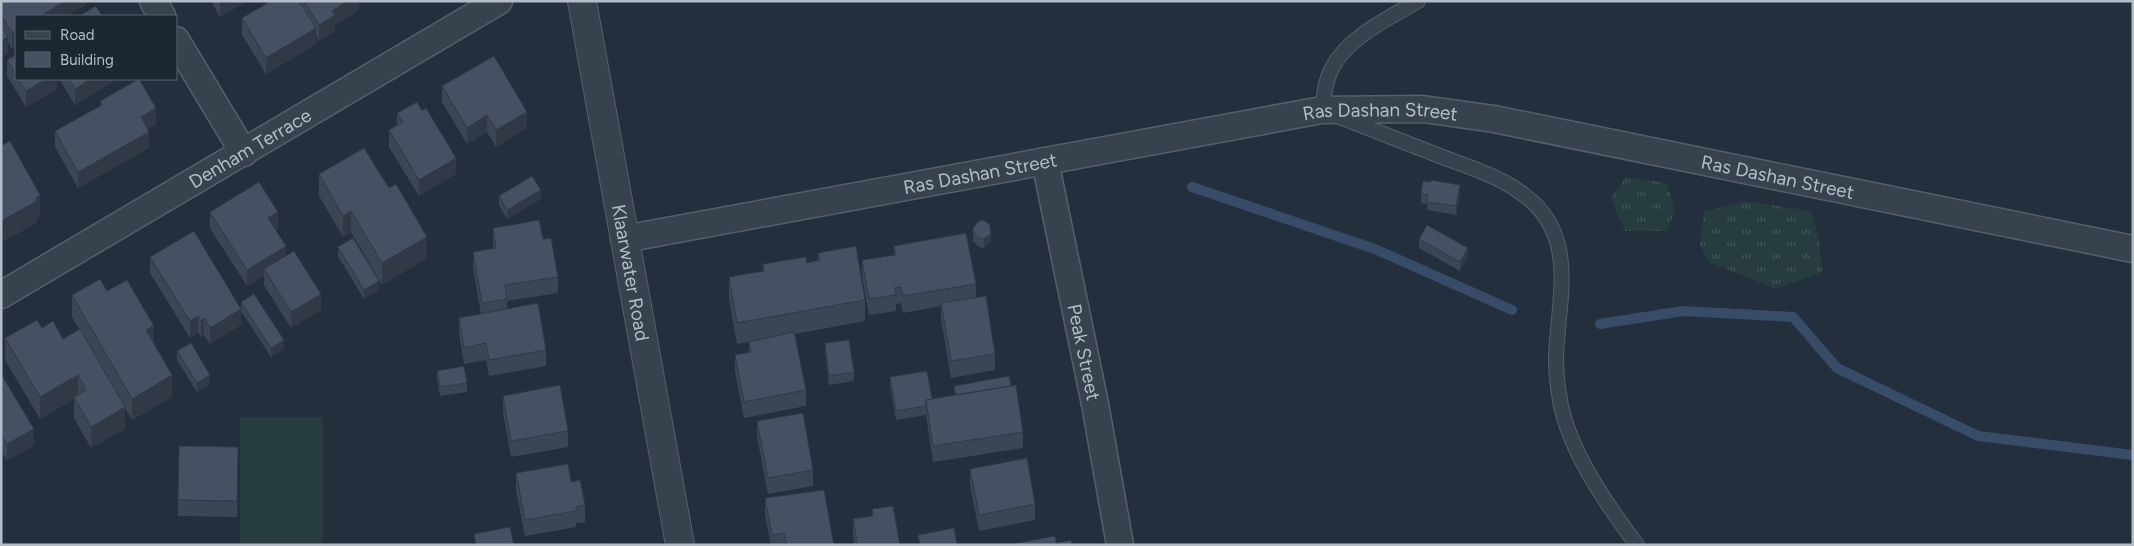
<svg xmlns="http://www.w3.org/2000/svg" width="2134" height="546" font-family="Figtree,sans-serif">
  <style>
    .grass { fill: url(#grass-tufts) }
    .pitch { fill: #263c3f }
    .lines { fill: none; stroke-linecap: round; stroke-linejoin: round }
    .stream { stroke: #394c67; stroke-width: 10 }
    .service-casing { stroke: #565f6c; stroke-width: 16 }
    .minor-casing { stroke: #565f6c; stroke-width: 29 }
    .tertiary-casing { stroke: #565f6c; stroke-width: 30 }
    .service { stroke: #38414e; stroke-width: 14 }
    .minor { stroke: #38414e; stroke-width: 26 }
    .tertiary { stroke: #38414e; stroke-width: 28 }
    .wall { fill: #3b4654 }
    .shaded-wall { fill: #303945 }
    .building { fill: #455162; stroke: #303945 }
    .labels { text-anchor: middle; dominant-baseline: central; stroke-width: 4; stroke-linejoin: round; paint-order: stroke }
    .street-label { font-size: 19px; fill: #b4bcc9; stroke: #1d2633 }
  </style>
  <defs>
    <pattern id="grass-tufts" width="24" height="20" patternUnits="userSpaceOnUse" patternTransform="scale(1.25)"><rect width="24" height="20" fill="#263c3f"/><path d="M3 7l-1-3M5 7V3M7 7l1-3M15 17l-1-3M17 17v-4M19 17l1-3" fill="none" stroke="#435659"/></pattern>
  </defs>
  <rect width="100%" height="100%" fill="#242f3e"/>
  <path class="grass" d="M1626 177 1667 183 1675 210 1667 231H1625L1611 198Z
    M1745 201 1811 211 1819 238 1822 272 1776 289 1709 262 1700 245 1704 212Z"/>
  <path class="pitch" d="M240 417H323V545H240Z"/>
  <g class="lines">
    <path class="stream" d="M1192 187 1375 249 1512 310
      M1600 324 1683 311 1793 317 1837 368 1978 436 2133 455"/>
    <defs>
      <path id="service" d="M1418 1C1388 19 1349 36 1332 68 1325 81 1324 96 1322 110 1363 126 1404 142 1445 158 1472 168 1501 177 1524 195 1579 235 1558 299 1556 357 1556 373 1558 390 1561 406 1572 455 1607 505 1637 545"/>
      <g id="minor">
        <path d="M153 1 162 16"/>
        <path d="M176 40 244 153"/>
        <path id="s1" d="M1045 161 1095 404 1120 545"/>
        <path id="s2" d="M624 239 1322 110 1423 109 1494 119 2133 249"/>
        <path id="s3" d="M1 295 499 1"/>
      </g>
      <g id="tertiary">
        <path id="s4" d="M582 1 680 545"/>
      </g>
    </defs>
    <use href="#service" class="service-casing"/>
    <use href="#minor" class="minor-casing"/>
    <use href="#tertiary" class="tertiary-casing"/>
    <use href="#service" class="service"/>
    <use href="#minor" class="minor"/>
    <use href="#tertiary" class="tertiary"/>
  </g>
  <path class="wall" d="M1 1H86V5L16 16V47L12 49 8 42V53L1 57Z
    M211 1H247L220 17Z
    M271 1H359V10L335 25V31L319 41 316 36V44L266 74 242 35V18Z
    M16 55V79H57V89L26 107 7 76V60Z
    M59 79H113V82L75 105Z
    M442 86 527 128 496 147 487 132 467 144 442 102Z
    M100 101 156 125 147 129 149 148 78 188 55 147V131L100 106Z
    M397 113 456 174 419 196 389 147V130L397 125Z
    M319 174 427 258 382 285 351 232 343 237 319 196Z
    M1421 194H1460L1456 215 1427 210V204L1421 203Z
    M499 196 541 199 507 219 499 205Z
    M210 212 278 228 276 230 286 255 321 310 291 328 264 285V276L247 286 210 228Z
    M493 228 543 239 558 277V293L507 301V309L546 350V366L489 376 486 360 464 364 459 334V318L481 314 473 268V252L493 249Z
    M973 228 991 242 984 248 979 247 973 241Z
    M1419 239 1468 257 1460 271 1419 248Z
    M894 246 976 284V298L995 354V370L951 378 941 320V306L903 313 901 303 896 304V311L869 315 862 277V260L894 255Z
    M338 247 379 290 364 299 338 256Z
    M818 253 865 300V321L795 334 806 390V406L744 418 735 371V355L749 353V342L737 344 729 299V277L763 271V264L807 263 818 261Z
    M150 257 241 309V302L284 349 271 357 241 311V325L210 344 204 335 201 337 198 332 190 338 150 273Z
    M107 291 154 343 172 397 132 420 125 408V429L91 448 74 418V399L40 419 5 360V338L42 328 63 339 80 330 72 317V295Z
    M825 343 854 372V381L829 385 825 352Z
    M177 351 210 384 197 392 177 360Z
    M437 371 467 383V392L440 396 437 380Z
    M1 374 34 445 7 461 1 451Z
    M890 377 932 399 955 395 954 386H1011L1023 432V448L933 462 926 415 896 420 890 386Z
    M503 396 568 431V447L511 457 503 412Z
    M757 421 813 470V486L768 494 757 437Z
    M179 446 238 447 237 517 178 516Z
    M970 469 1035 504V520L979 531 970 485Z
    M516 473 571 482 585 505V522L576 523V527L525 536 516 490Z
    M765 498 834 545H771L765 515Z
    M872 509 900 545H854L853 535V519L872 516Z"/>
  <path class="shaded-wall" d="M65 1H86V5L67 16H40Z
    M220 1H247L220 17Z
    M347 1H359V10L335 25V31L319 41V25L332 11Z
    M316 28V44L266 74V58Z
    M16 30V47L12 49V33Z
    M8 37V53L1 57V41Z
    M46 79H57V89L26 107V91Z
    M91 79H113V82L75 105V89Z
    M156 108V125L141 133V117Z
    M527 112V128L496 147V130Z
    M487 115V132L467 144V128Z
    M149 132V148L78 188V172Z
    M456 158V174L419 196V180Z
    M1460 185V194L1456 215V206Z
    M541 190V199L507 219V210Z
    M40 195V217L37 218V223L1 243V221Z
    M351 211V232L343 237V216Z
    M278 212V228L268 234V218Z
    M991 234V242L984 248V239Z
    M427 237V258L382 285V263Z
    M286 246V262L264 269V276L247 286V270Z
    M1468 248V257L1460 271V262Z
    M379 281V290L364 299V290Z
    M321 294V310L291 328V312Z
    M241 309V325L210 344V328Z
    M198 316V332L190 338V321Z
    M204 318V335L201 337V321Z
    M154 326V347L146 330Z
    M284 340V349L271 357V348Z
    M78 375V397H74V399L40 419V397Z
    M172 375V397L132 420V399Z
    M210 375V384L197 392V383Z
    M125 407V429L91 448V427Z
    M34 429V445L7 461V444Z"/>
  <path class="building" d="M1 1H65L40 16H16V30L12 33 1 15Z
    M271 1H299L316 28 266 58 242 18Z
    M304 1H347L332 11 335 15 319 25Z
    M96 6 102 16H79Z
    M1 25 8 37 1 41Z
    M16 55V75L7 60Z
    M494 56 527 112 496 130 487 115 467 128 442 86Z
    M18 79H46L26 91Z
    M69 79H91L75 89Z
    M139 79 156 108 141 117 149 132 78 172 55 131 102 105 100 101Z
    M417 102 422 111 426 108 456 158 419 180 389 130 403 122 397 113Z
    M10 141 40 195 36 198 37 201 1 221V146Z
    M364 148 389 188 396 184 427 237 382 263 351 211 343 216 319 174Z
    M532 176 541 190 507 210 499 196Z
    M1431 180 1460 185 1456 206 1427 202 1428 195 1421 194 1423 181 1431 182Z
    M259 182 278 212 268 218 286 246 247 270 210 212Z
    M539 220 543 239 551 238 558 277 505 285 507 299 482 303 473 252 496 248 493 228Z
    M983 220 990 225 991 234 984 239 979 238 973 232V228L979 221Z
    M1427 225 1468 248 1460 262 1419 239Z
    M194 231 241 309 210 328 204 318 201 321 198 316 190 321 150 257Z
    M966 233 976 284 903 296 901 287 895 288 896 295 869 299 862 260 896 255 894 246Z
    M353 238 379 281 364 290 338 247Z
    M856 246 865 300 737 323 729 277 764 271 763 264 806 257 807 263 820 260 818 253Z
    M294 251 321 294 291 312 264 269Z
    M100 279 107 291 127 280 154 326 146 330 172 375 132 399 72 295Z
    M254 294 284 340 271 348 241 302Z
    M986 296 995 354 951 361 941 303Z
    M538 303 546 350 489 360 486 343 464 348 459 318Z
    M37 320 42 328 53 321 63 339 80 329 125 407 91 427 74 397 86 390 78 375 40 397 5 338Z
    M794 332 806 390 744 402 735 355 751 352 749 342Z
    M849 340 854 372 829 376 825 343Z
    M191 343 210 375 197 383 177 351Z
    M464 366 467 383 440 387 437 371Z
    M927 371 932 399 926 400V406L896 411 890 377Z
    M1 374 34 429 7 444 1 435Z
    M1009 376 1011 386 956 395 954 386Z
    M560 385 568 431 511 441 503 396Z
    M1016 385 1023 432 933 446 926 400Z
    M803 413 813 470 768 478 757 421Z
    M179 446 238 447 237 501 178 500Z
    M1027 458 1035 504 979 515 970 469Z
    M568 464 571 482 580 480 585 505 576 507V511L525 520 516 473Z
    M824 490 834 545H787L784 533 772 535 765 498Z
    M893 506 900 545H857L853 519 873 516 872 509Z
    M510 527 514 545H476L474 534Z
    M954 528 957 545H920L918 535Z
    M1055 536 1057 545H1006Z
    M1071 540 1072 545H1057L1056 543Z
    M606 543 607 545H593Z"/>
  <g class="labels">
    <g class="street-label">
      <text stroke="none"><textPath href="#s2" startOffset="768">Ras Dashan Street</textPath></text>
      <text stroke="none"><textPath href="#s3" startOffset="289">Denham Terrace</textPath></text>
      <text stroke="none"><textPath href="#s2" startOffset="362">Ras Dashan Street</textPath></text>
      <text stroke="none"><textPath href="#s2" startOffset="1172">Ras Dashan Street</textPath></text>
      <text stroke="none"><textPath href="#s4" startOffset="276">Klaarwater Road</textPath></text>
      <text stroke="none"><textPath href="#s1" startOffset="195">Peak Street</textPath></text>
    </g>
  </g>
  <rect width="2134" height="546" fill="none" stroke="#b4bcc9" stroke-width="5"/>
  <rect x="15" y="15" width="162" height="65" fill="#1d2633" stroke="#59626f"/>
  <rect x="25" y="31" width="25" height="8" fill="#38414e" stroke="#59626f"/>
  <text x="60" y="40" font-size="15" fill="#b4bcc9">Road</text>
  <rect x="25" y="52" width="25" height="15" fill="#455162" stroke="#59626f"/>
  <text x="60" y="65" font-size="15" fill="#b4bcc9">Building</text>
</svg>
